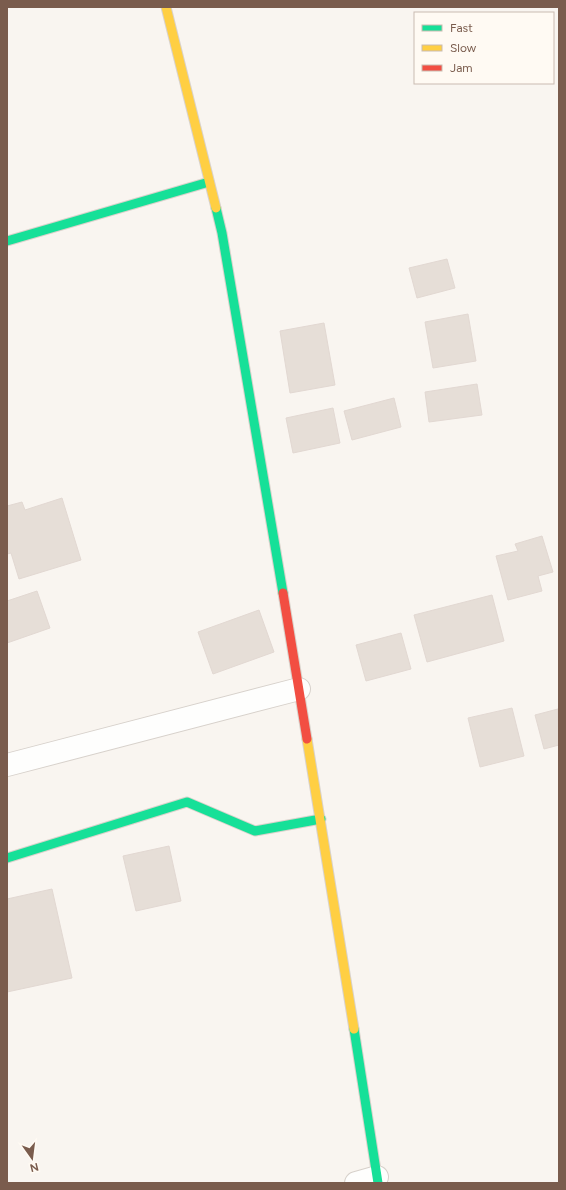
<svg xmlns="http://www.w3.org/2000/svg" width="566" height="1190" font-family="Figtree,sans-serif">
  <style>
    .building { fill: #e6ded7; stroke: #e2d8d2 }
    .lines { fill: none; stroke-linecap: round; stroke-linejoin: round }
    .street-casing { stroke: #d7d1cb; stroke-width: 24 }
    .fast-casing { stroke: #d9d2cb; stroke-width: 11 }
    .slow-casing { stroke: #d9d2cb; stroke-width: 11 }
    .jam-casing { stroke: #d9d2cb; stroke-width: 11 }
    .street { stroke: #fefefd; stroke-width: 22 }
    .fast { stroke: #16e098; stroke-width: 9 }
    .slow { stroke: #ffcf43; stroke-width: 9 }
    .jam { stroke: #f24e42; stroke-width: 9 }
  </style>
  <rect width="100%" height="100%" fill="#f9f5f0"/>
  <path class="building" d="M447 259 455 288 417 298 409 268Z
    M468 314 476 361 433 368 425 322Z
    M324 323 335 385 290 393 280 331Z
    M477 384 482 415 429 422 425 392Z
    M394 398 401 427 352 440 344 411Z
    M333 408 340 443 293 453 286 418Z
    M62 498 81 560 19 579 11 553 7 554V506L22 502 25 510Z
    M542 536 553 572 538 576 542 591 508 600 496 556 518 551 515 544Z
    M37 591 50 628 7 643V601Z
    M492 595 504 641 427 662 414 615Z
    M259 610 274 652 213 674 198 632Z
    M401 633 411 669 366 681 356 645Z
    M512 708 524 756 480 767 468 718Z
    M558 709 559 745 544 749 535 715Z
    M169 846 181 901 136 911 123 856Z
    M52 889 72 978 7 992V899Z"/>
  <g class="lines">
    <defs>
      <path id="street" d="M7 765 299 689
        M356 1183 377 1177"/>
      <path id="fast" d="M216 208 222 233 283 593
        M7 241 209 182
        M7 858 187 802 255 831 321 819
        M354 1029 378 1183"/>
      <path id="slow" d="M166 7 216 208
        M307 739 354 1029"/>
      <path id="jam" d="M283 593 307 739"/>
    </defs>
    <use href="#street" class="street-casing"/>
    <use href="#fast" class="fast-casing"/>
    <use href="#slow" class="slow-casing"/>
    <use href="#jam" class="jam-casing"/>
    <use href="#street" class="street"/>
    <use href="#fast" class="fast"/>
    <use href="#slow" class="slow"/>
    <use href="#jam" class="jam"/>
  </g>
  <rect width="566" height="1190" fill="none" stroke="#7a5c4d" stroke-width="16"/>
  <rect x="414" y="12" width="140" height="72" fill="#fffaf3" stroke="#cabbb1"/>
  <rect x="422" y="25" width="20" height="6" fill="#16e098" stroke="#cabbb1"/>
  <text x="450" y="32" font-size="12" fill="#7a5c4d">Fast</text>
  <rect x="422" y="45" width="20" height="6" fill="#ffcf43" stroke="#cabbb1"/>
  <text x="450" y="52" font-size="12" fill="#7a5c4d">Slow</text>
  <rect x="422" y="65" width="20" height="6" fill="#f24e42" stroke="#cabbb1"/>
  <text x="450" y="72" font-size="12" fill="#7a5c4d">Jam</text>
  <g transform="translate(32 1158) rotate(166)" stroke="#fffaf3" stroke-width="3" paint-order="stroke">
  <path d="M0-3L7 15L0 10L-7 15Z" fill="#7a5c4d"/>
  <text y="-6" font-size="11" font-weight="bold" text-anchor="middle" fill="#7a5c4d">N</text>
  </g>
</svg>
